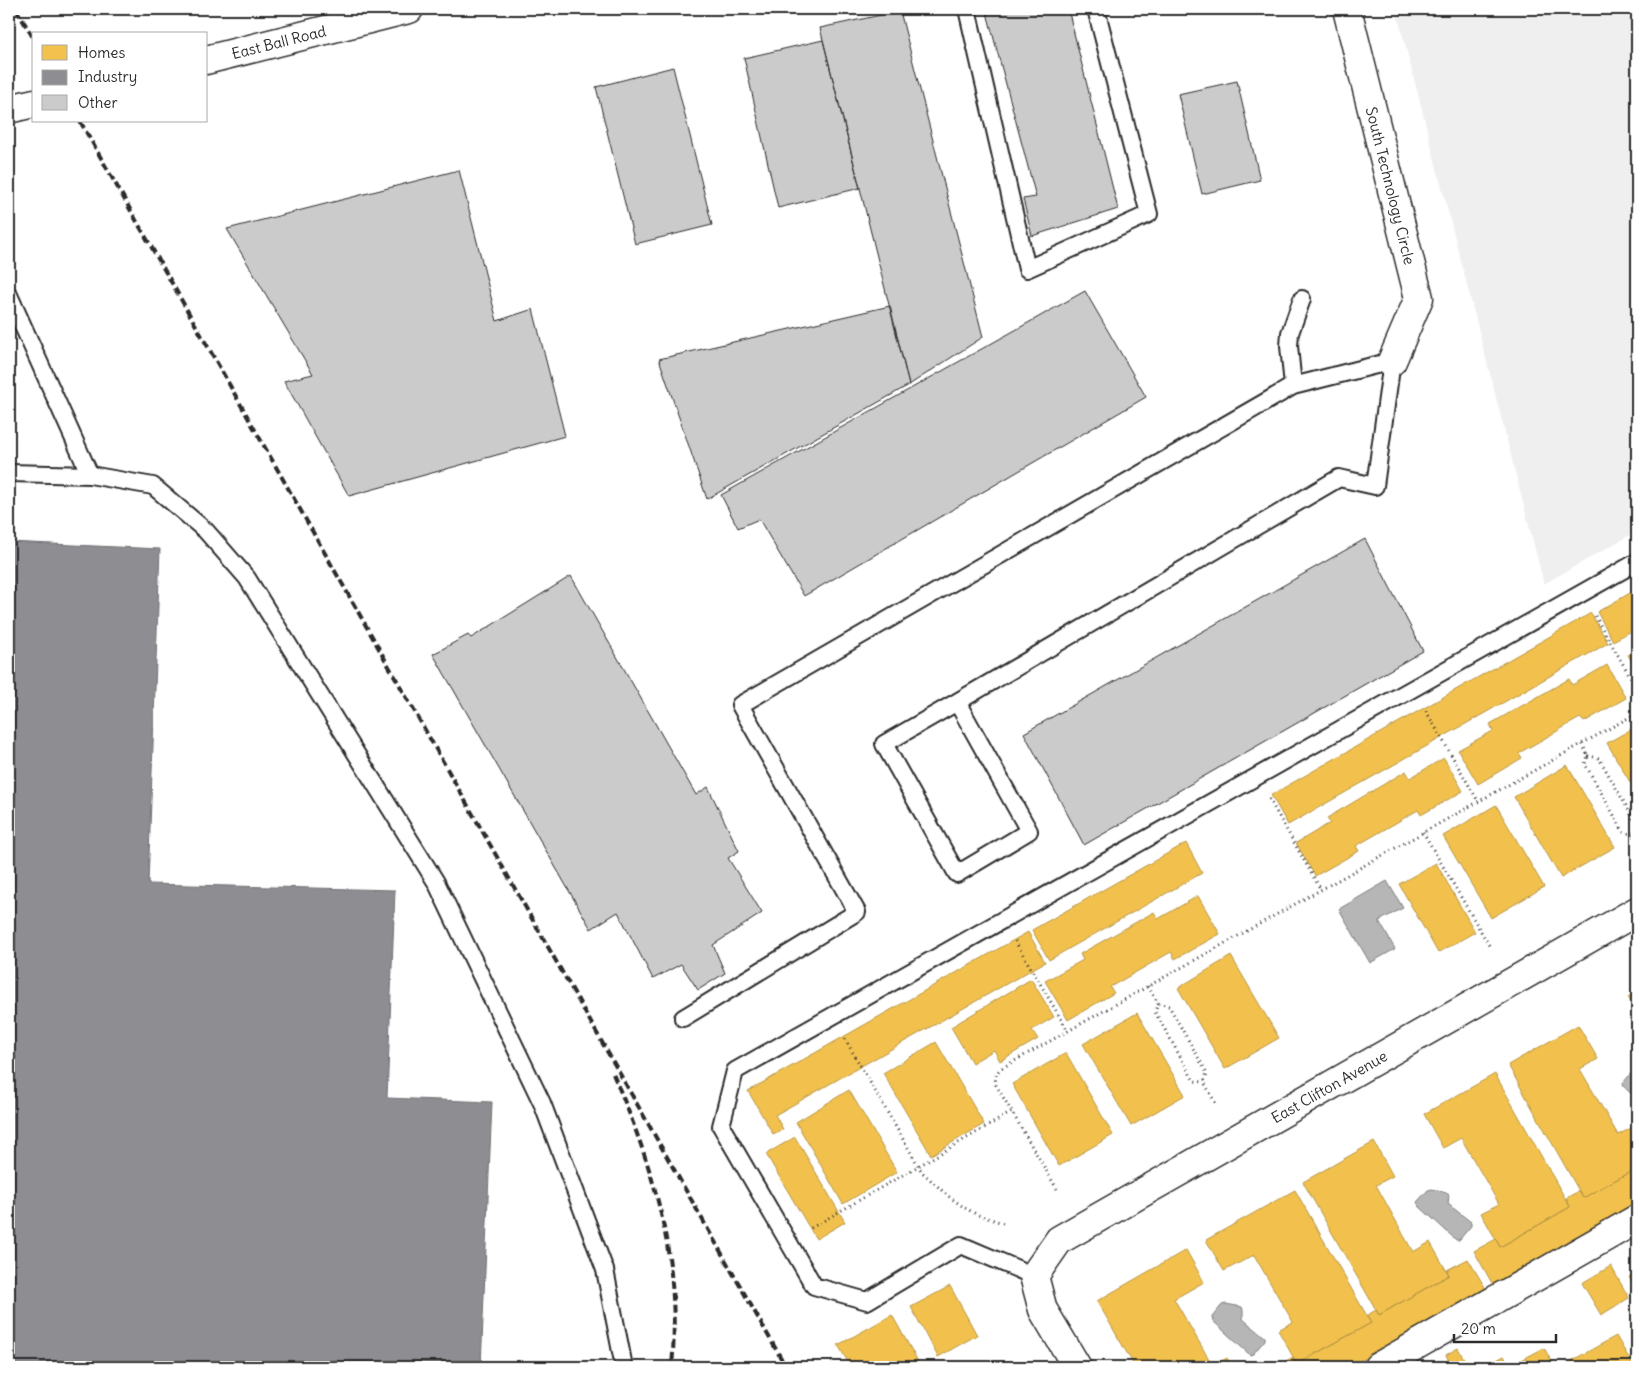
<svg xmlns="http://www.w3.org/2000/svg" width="1646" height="1376" font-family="Delius,sans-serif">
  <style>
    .built { fill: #efefef }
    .water { fill: #b6b6b6; stroke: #7e7e7e }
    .homes { fill: #f2c14e; stroke: #b69444 }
    .industry { fill: #8d8d92; stroke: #707073 }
    .building { fill: #cbcbcb; stroke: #2b2b2b }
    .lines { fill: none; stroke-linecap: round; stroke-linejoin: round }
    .lane-casing { stroke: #2b2b2b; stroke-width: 20 }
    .street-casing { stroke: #2b2b2b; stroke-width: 31 }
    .primary-casing { stroke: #2b2b2b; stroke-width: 31 }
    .path { stroke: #2b2b2b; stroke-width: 3; stroke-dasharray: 1 4; stroke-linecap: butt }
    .lane { stroke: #fff; stroke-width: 16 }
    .street { stroke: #fff; stroke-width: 28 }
    .primary { stroke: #fff; stroke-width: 28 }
    .rail { stroke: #2b2b2b; stroke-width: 4; stroke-dasharray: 8 4; stroke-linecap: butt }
    .labels { text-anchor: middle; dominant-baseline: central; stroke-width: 5; stroke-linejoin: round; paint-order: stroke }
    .street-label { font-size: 15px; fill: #2b2b2b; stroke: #fff }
  </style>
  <rect width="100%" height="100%" fill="#fff"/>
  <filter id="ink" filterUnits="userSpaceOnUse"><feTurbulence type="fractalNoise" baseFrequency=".02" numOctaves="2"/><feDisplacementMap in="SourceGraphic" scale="10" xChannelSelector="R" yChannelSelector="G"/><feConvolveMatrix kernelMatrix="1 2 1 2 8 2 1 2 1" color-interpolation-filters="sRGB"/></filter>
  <g filter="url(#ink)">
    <path class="built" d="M1396 9H1637V531L1544 584Z"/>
    <path class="water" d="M1387 881 1403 908 1379 921 1395 949 1370 963 1339 909Z
      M1637 1070V1099L1624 1087 1623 1083 1633 1071Z
      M1432 1189 1447 1193 1449 1195 1448 1204 1471 1222V1226L1459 1240H1456L1419 1206 1417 1202 1428 1190Z
      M1226 1304 1242 1307 1243 1310V1319L1265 1337V1340L1253 1354 1250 1355 1213 1321 1212 1317 1222 1305Z"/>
    <path class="homes" d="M1637 589V628L1613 641 1597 612Z
      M1591 613 1608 643 1288 825 1271 795Z
      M1637 650V670L1628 655Z
      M1607 665 1626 698 1584 722 1580 718 1519 753 1522 758 1478 784 1458 750 1493 731 1490 724 1569 679 1572 685Z
      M1637 726V794L1607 743Z
      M1444 758 1463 791 1421 815 1418 810 1356 846 1359 851 1315 876 1296 843 1330 823 1327 818 1406 771 1410 778Z
      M1567 765 1615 847 1561 878 1514 797Z
      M1496 805 1544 887 1491 918 1443 836Z
      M1186 843 1202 873 1049 960 1032 930Z
      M1436 863 1475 932 1438 953 1399 884Z
      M1198 896 1220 934 1175 959 1171 952 1110 987 1114 993 1068 1020 1045 981 1083 960 1080 954 1154 912 1158 919Z
      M1028 932 1045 962 775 1115 783 1129 773 1134 748 1091Z
      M1231 956 1279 1038 1225 1069 1178 988Z
      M1031 979 1054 1017 1032 1030 1038 1039 1000 1061 994 1050 972 1063 951 1027Z
      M1637 992V1013L1628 997Z
      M1137 1013 1185 1095 1131 1126 1083 1044Z
      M1578 1025 1598 1059 1580 1069 1618 1135 1635 1126 1637 1130V1168L1583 1198 1508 1065Z
      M936 1042 984 1124 931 1155 883 1073Z
      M1066 1053 1113 1135 1059 1166 1012 1084Z
      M1495 1074 1570 1207 1500 1247 1481 1213 1499 1204 1461 1138 1443 1148 1424 1114Z
      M849 1090 897 1172 843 1204 796 1122Z
      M795 1137 845 1222 816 1239 766 1154Z
      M1374 1142 1393 1176 1376 1185 1413 1252 1430 1242 1449 1275 1379 1315 1303 1182Z
      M1637 1168V1203L1493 1285 1474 1251 1496 1239 1500 1247 1570 1207 1566 1198 1579 1191 1583 1198Z
      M1295 1190 1371 1323 1297 1364 1278 1330 1293 1322 1254 1255 1224 1271 1206 1240Z
      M1186 1250 1204 1282 1174 1299 1213 1366 1227 1358 1232 1367H1135L1097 1301Z
      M1468 1259 1486 1289 1350 1367H1276L1293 1357 1297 1364 1371 1323 1366 1316 1376 1310 1379 1315 1449 1275 1447 1270Z
      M1611 1266 1629 1298 1601 1315 1582 1283Z
      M1637 1272V1291L1629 1277Z
      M950 1286 977 1335 938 1357 911 1307Z
      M892 1315 921 1367H851L838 1345Z
      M1616 1336 1634 1367H1563L1562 1366Z
      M1458 1348 1467 1364 1462 1367H1452L1446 1355Z
      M1544 1348 1555 1367H1515L1514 1364Z
      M1504 1356 1510 1367H1484Z"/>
    <path class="industry" d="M9 542 160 549 148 884 395 890 387 1098 492 1102 481 1367H9Z"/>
    <path class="building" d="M986 9H1068L1118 209 1032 236 1023 199 1036 197Z
      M900 11 983 337 909 385 820 28Z
      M823 40 860 188 778 208 744 58Z
      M673 67 712 225 635 244 596 87Z
      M1237 81 1260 180 1202 194 1178 94Z
      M459 170 497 321 533 309 565 436 349 496 284 381 313 374 227 229Z
      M1085 291 1146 397 804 596 759 519 738 528 721 495Z
      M890 306 909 385 707 499 659 359Z
      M1365 539 1423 651 1084 845 1024 733Z
      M571 576 696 795 708 787 739 851 728 858 762 913 713 945 725 973 698 990 681 964 653 979 618 912 591 929 433 654 468 635 471 638Z"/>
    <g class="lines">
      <defs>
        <path id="lane" d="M967 9 1027 269 1149 214 1096 9
          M9 295 90 475 9 473
          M1293 386 1289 346 1290 333 1302 299
          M90 475 153 486 206 531 247 578 436 882 542 1103 605 1270 624 1367
          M683 1018 857 912 740 705 1293 386 1392 361 1375 486 1339 478 957 702 1029 831 957 874 884 744 957 702
          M1034 1276 961 1245 867 1301 814 1286 721 1126 735 1071 1637 562"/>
        <g id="street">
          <path id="s1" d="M1347 9 1419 298 1392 361"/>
          <path id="s2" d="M1077 1367 1043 1310 1034 1276 1059 1240 1637 911"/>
          <path d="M1378 1367 1637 1219"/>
        </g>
        <g id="primary">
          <path id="s3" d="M206 60 409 9"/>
          <path d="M9 109 34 103"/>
        </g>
      </defs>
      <use href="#lane" class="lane-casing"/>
      <use href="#street" class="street-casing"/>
      <use href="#primary" class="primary-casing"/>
      <path class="path" d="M1595 616 1637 688
        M1426 711 1478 801
        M1582 744 1588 756 1585 764 1624 833 1634 834
        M1588 756 1599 758 1637 825 1634 834 1637 841
        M1269 799 1321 890
        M1423 832 1490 947
        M1015 941 1068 1031
        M1148 986 1158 1003 1169 1006 1207 1073 1204 1082 1216 1104
        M1158 1003 1155 1012 1194 1081 1204 1082
        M845 1039 922 1172 948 1196 965 1208 978 1215 1003 1223
        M1057 1189 996 1085C995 1078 995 1075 1000 1069L1637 713
        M811 1228 1012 1112"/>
      <use href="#lane" class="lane"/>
      <use href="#street" class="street"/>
      <use href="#primary" class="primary"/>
      <path class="rail" d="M16 9 34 39
        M80 121 786 1367
        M613 1074C655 1171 681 1260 672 1367"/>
    </g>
  </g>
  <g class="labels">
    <g class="street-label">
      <text stroke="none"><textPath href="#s3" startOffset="75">East Ball Road</textPath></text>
      <text stroke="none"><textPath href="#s1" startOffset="182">South Technology Circle</textPath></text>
      <text stroke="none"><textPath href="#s2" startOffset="456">East Clifton Avenue</textPath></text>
    </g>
  </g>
  <rect width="1646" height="1376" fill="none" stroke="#fff" stroke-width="30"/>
  <rect x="15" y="15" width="1616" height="1346" fill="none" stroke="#2b2b2b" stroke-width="2" filter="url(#ink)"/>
  <rect x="32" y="32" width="175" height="90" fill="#ffffff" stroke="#aaaaaa"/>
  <rect x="42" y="45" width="25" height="15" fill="#f2c14e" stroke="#aaaaaa"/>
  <text x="78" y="58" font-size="15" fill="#2b2b2b">Homes</text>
  <rect x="42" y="70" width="25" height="15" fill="#8d8d92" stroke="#aaaaaa"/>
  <text x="78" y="82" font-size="15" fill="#2b2b2b">Industry</text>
  <rect x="42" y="95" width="25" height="15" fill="#cbcbcb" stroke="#aaaaaa"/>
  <text x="78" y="108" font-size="15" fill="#2b2b2b">Other</text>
  <path d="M1454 1334v8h102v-8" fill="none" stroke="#2b2b2b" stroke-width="2.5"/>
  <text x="1461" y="1334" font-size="15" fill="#2b2b2b" stroke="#ffffff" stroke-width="4" paint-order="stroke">20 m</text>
</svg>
